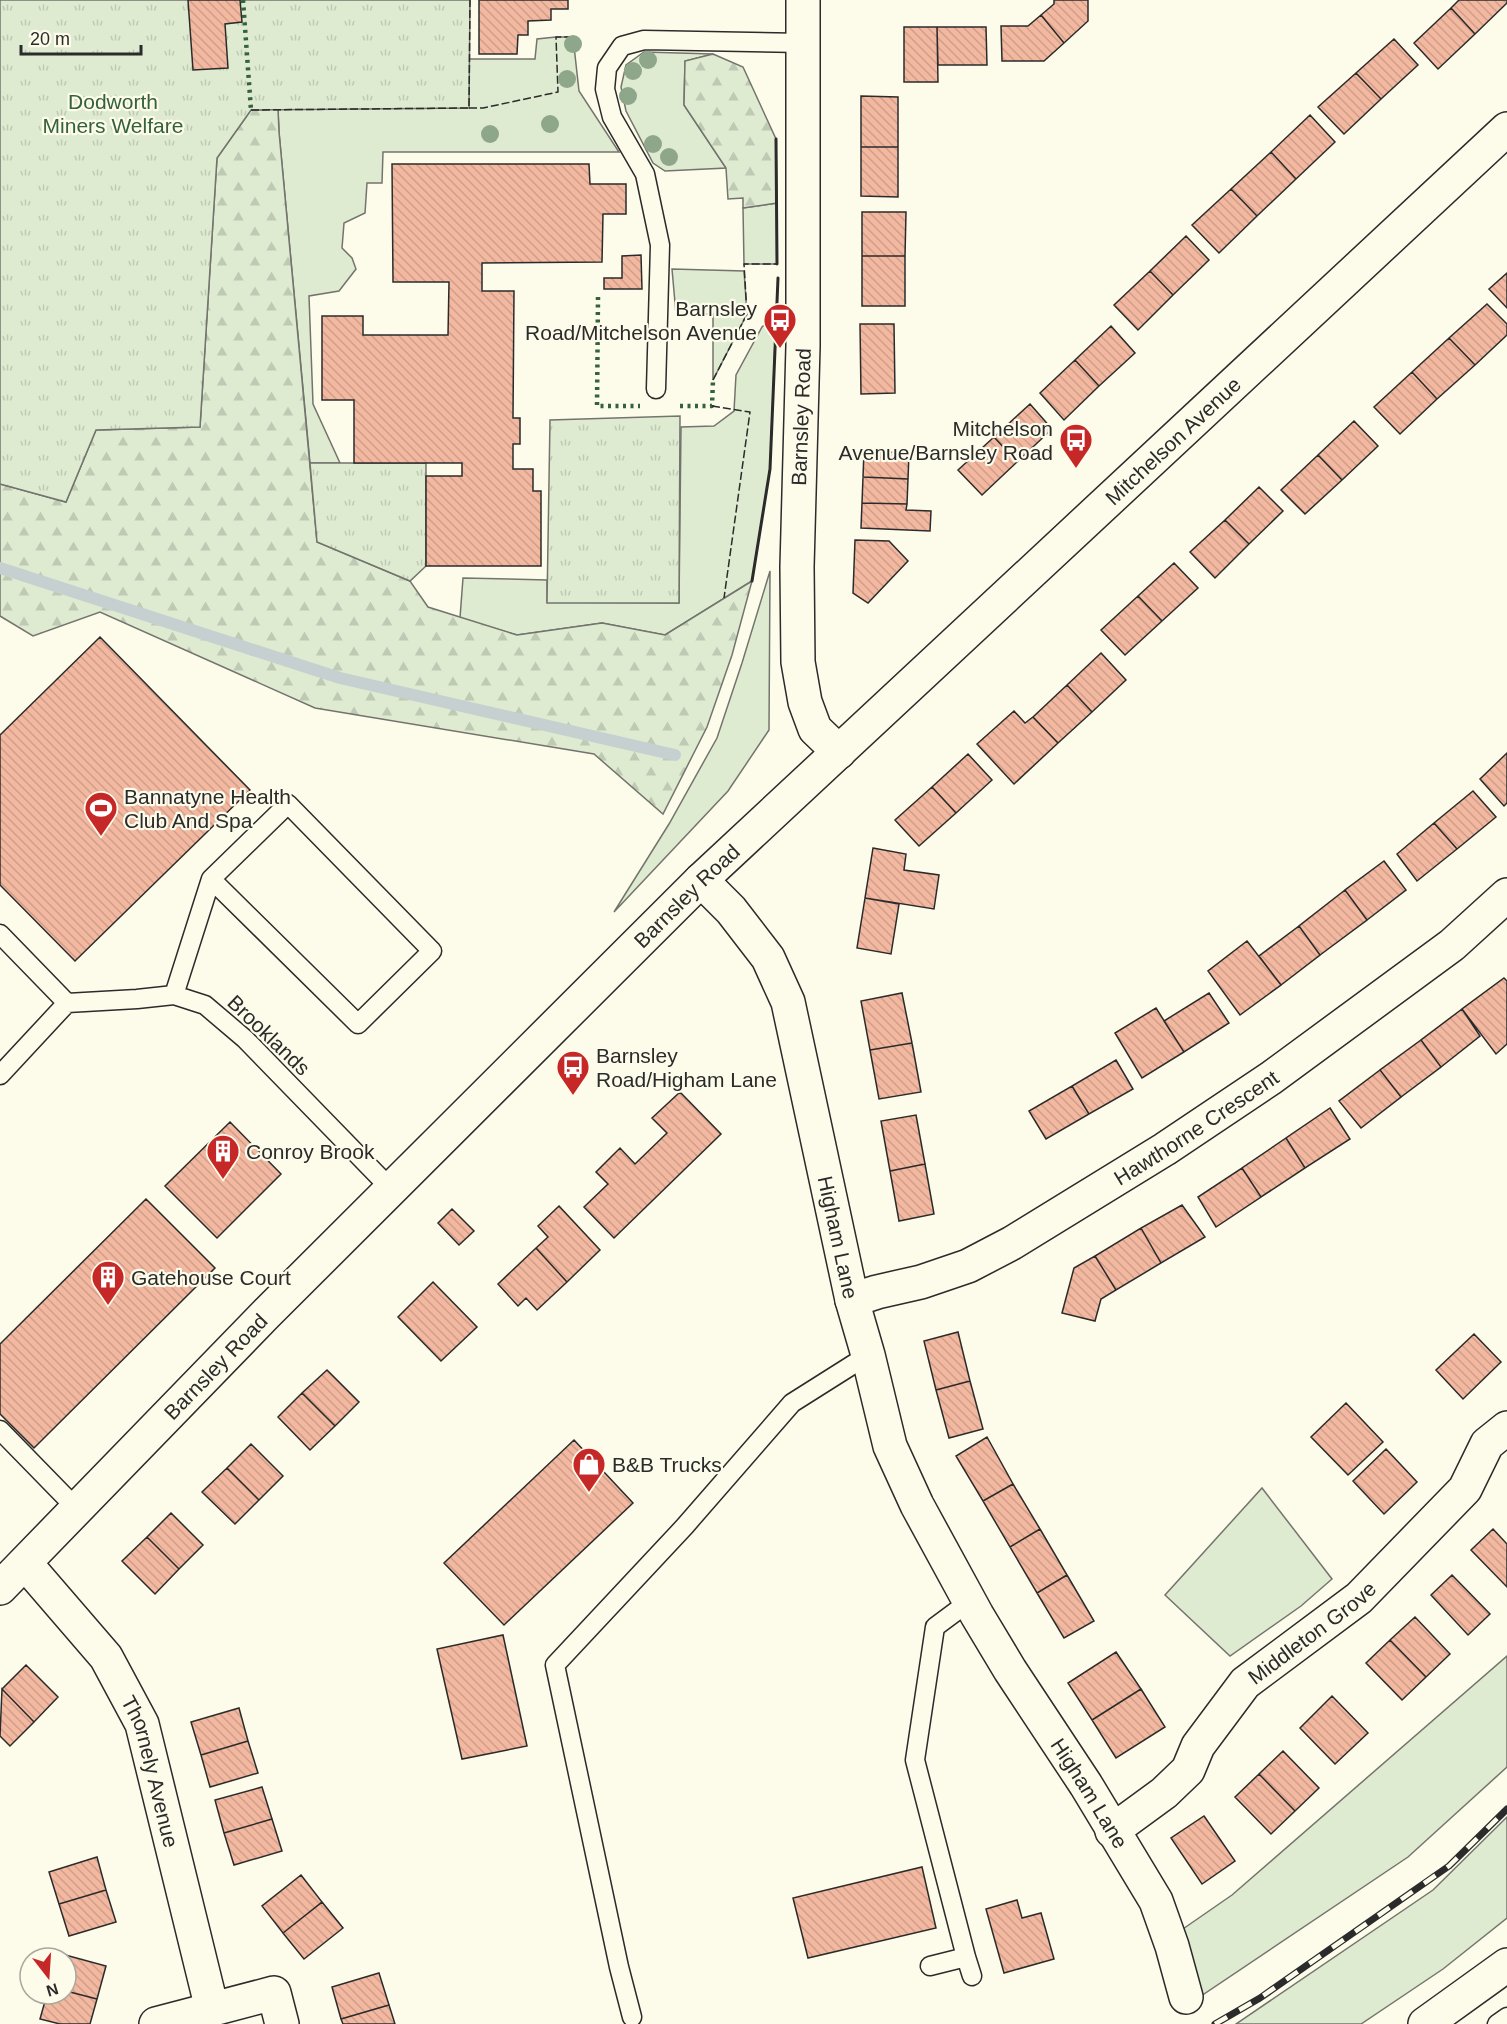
<svg xmlns="http://www.w3.org/2000/svg" width="1507" height="2024" font-family="Arial,sans-serif">
  <style>
    .grass { fill: #deebd1; stroke: #74746e; stroke-width: 1.5 }
    .forest { fill: url(#forest-firs); stroke: #74746e; stroke-width: 1.5 }
    .park { fill: url(#park-tufts); stroke: #74746e; stroke-width: 1.5 }
    .lines { fill: none; stroke-linecap: round; stroke-linejoin: round }
    .stream { stroke: #c7d0d0; stroke-width: 12 }
    .building { fill: url(#building-back-hatch); stroke: #2b2b2b; stroke-width: 1.5 }
    .lane-casing { stroke: #2b2b2b; stroke-width: 21 }
    .street-casing { stroke: #2b2b2b; stroke-width: 36 }
    .secondary-casing { stroke: #2b2b2b; stroke-width: 36 }
    .highway-casing { stroke: #2b2b2b; stroke-width: 36 }
    .lane { stroke: #fdfbea; stroke-width: 18 }
    .street { stroke: #fdfbea; stroke-width: 33 }
    .secondary { stroke: #fdfbea; stroke-width: 33 }
    .highway { stroke: #fdfbea; stroke-width: 33 }
    .rail-casing { stroke: #2b2b2b; stroke-width: 7 }
    .rail { stroke: #fdfbea; stroke-width: 4.5; stroke-dasharray: 14; stroke-linecap: butt }
    .hedge { stroke: #34623c; stroke-width: 4.5; stroke-dasharray: 3 4.5; stroke-linecap: butt }
    .fence { stroke: #2b2b2b; stroke-width: 1.5; stroke-dasharray: 8 3; stroke-linecap: butt }
    .wall { stroke: #2b2b2b; stroke-width: 3 }
    .tree { fill: #8ea78a }
    .labels { text-anchor: middle; dominant-baseline: central; stroke-width: 4.5; stroke-linejoin: round; paint-order: stroke }
    .park-label { font-size: 21px; fill: #34623c; stroke: #fdfbea }
    .poi-label { font-size: 21px; fill: #2b2b2b; stroke: #fdfbea; text-anchor: start }
    .street-label { font-size: 21px; fill: #2b2b2b; stroke: #fdfbea }
  </style>
  <defs>
    <pattern id="forest-firs" width="22" height="20" patternUnits="userSpaceOnUse" patternTransform="scale(1.5)"><rect width="22" height="20" fill="#deebd1"/><path d="M5 1l3.5 6h-7zM16 11l3.5 6h-7z" fill="#bfcab4"/></pattern>
    <pattern id="park-tufts" width="24" height="20" patternUnits="userSpaceOnUse" patternTransform="scale(1.5)"><rect width="24" height="20" fill="#deebd1"/><path d="M3 7l-1-3M5 7V3M7 7l1-3M15 17l-1-3M17 17v-4M19 17l1-3" fill="none" stroke="#bfcab4"/></pattern>
    <pattern id="building-back-hatch" width="6" height="6" patternUnits="userSpaceOnUse" patternTransform="scale(1.5)"><rect width="6" height="6" fill="#f2b8a0"/><path d="M-1 5l2 2M0 0l6 6M5-1l2 2" fill="none" stroke="#d09e8a"/></pattern>
  </defs>
  <rect width="100%" height="100%" fill="#fdfbea"/>
  <path class="grass" d="M556 37H573L579 91 619 152H383L382 183H367L365 213 344 223 342 248 352 258 356 269 339 291 309 296 313 404 340 463H310L279 132 278 109 469 59H535L537 39Z
    M644 52 713 54 685 61 684 105 726 168 665 171 653 163 626 111 621 87 626 65Z
    M777 203V264H744L743 208Z
    M672 269 744 271 747 314 713 380V314H676Z
    M776 315 770 469 752 581 665 635 602 623 517 635 460 618 463 578 547 580V602L679 603 681 427 714 426 734 411 736 375 762 327Z
    M770 571 769 730 728 791 614 912 669 824 717 738 742 663Z
    M1262 1488 1332 1579 1301 1606 1230 1656 1165 1595Z
    M1507 1656V1767L1408 1857 1195 2000 1180 1931 1232 1895Z
    M1507 1817V1918L1443 1969 1361 2024H1236L1433 1890Z"/>
  <path class="forest" d="M713 54 743 67 776 139 777 203 743 208V198L728 199 726 168 684 105 685 61Z
    M278 109 279 132 317 542 410 581 428 607 517 635 602 623 665 635 752 581 732 655 707 727 663 814 594 754 315 708 100 612 33 636 0 616V484L66 502 96 430 200 427 217 158 251 110Z"/>
  <path class="park" d="M0 0H470L469 108 251 110 217 158 200 427 96 430 66 502 0 484Z
    M680 416 679 603H547L550 420Z
    M310 463H426V566L410 581 317 542Z"/>
  <g class="lines">
    <path class="stream" d="M0 568 340 678 675 755"/>
  </g>
  <path class="building" d="M188 0H240L242 22 225 24 228 68 193 70Z
    M479 0H568V9H551V20L528 21V35H518L517 54H479Z
    M1054 0H1088V21L1064 43 1041 15 1054 4Z
    M1459 0H1507V3L1475 34 1451 8Z
    M1451 8 1475 34 1438 69 1414 43Z
    M1041 15 1064 43 1044 61H1002L1001 26H1028Z
    M904 27H937L938 82H904Z
    M937 27H986L987 65H938Z
    M1394 39 1418 65 1381 99 1356 73Z
    M1356 73 1381 99 1344 134 1318 107Z
    M861 96 898 97V147H861Z
    M1310 115 1335 142 1296 179 1271 152Z
    M861 147H898V197L861 196Z
    M1271 152 1296 179 1257 216 1231 189Z
    M392 164H589L590 184H626V214H603L602 262 482 263V291H514L513 418H520V444H513V469H533V491H541V566H426V476H462V463H354V400H322V316H363V335H448L449 282H393Z
    M1231 189 1257 216 1219 253 1192 225Z
    M862 212H906L905 256H862Z
    M1186 236 1209 260 1173 295 1150 271Z
    M641 255 642 289H604V278H622V256Z
    M862 256H905V306H862Z
    M1150 271 1173 295 1138 330 1114 305Z
    M1507 273V308L1489 289Z
    M1487 304 1507 324V335L1475 365 1449 338Z
    M860 324H894L895 393 861 394Z
    M1111 326 1135 353 1099 386 1075 360Z
    M1449 338 1475 365 1437 399 1412 372Z
    M1075 360 1099 386 1064 420 1040 393Z
    M1412 372 1437 399 1400 434 1374 407Z
    M1030 404 1052 429 1017 462 994 437Z
    M1354 421 1378 446 1342 480 1318 455Z
    M994 437 1017 462 982 495 958 470Z
    M864 451 909 453 908 479 863 477Z
    M1318 455 1342 480 1305 514 1281 490Z
    M863 477 908 479 907 504 862 503Z
    M1259 487 1283 511 1249 544 1225 520Z
    M862 503 907 504 906 510 931 511 930 531 861 528Z
    M1225 520 1249 544 1215 578 1190 552Z
    M855 540 889 541 908 561 868 603 853 593Z
    M1174 563 1198 588 1162 621 1138 596Z
    M1138 596 1162 621 1125 655 1101 630Z
    M100 637 250 790 75 961 0 885V735Z
    M1101 653 1126 680 1092 712 1067 685Z
    M1067 685 1092 712 1058 743 1033 717Z
    M1014 711 1025 723 1033 717 1058 743 1014 784 977 744Z
    M1507 753V803L1504 806 1480 779Z
    M968 754 992 780 956 813 932 787Z
    M932 787 956 813 919 846 895 820Z
    M1473 791 1496 817 1457 849 1434 823Z
    M1434 823 1457 849 1417 881 1397 854Z
    M873 848 906 854 904 870 939 875 934 909 865 898Z
    M1384 861 1406 890 1367 920 1345 890Z
    M1345 890 1367 920 1320 955 1299 926Z
    M865 898 899 904 891 954 857 948Z
    M1299 926 1320 955 1281 985 1259 956Z
    M1247 941 1281 985 1240 1015 1208 971Z
    M1504 978 1507 981V1044L1496 1054 1462 1009Z
    M902 993 912 1043 870 1050 861 1001Z
    M1209 993 1229 1023 1184 1052 1164 1021Z
    M1156 1008 1184 1052 1142 1078 1115 1033Z
    M1462 1009 1480 1036 1441 1067 1421 1040Z
    M1421 1040 1441 1067 1401 1097 1380 1070Z
    M912 1043 921 1092 879 1099 870 1050Z
    M1116 1060 1133 1089 1089 1114 1072 1086Z
    M1380 1070 1401 1097 1361 1128 1339 1101Z
    M1072 1086 1089 1114 1046 1139 1029 1111Z
    M680 1092 721 1134 614 1238 584 1207 608 1184 596 1172 620 1148 635 1164 667 1133 652 1118Z
    M1330 1108 1350 1139 1305 1168 1286 1138Z
    M916 1115 925 1164 890 1171 881 1121Z
    M230 1122 281 1174 217 1238 165 1186Z
    M1286 1138 1305 1168 1261 1197 1242 1168Z
    M925 1164 934 1214 899 1221 890 1171Z
    M1242 1168 1261 1197 1216 1227 1198 1197Z
    M146 1199 215 1268 34 1448 0 1414V1344Z
    M1182 1205 1205 1237 1161 1263 1141 1228Z
    M559 1206 600 1250 567 1282 536 1248 548 1237 538 1226Z
    M452 1209 474 1231 459 1245 438 1223Z
    M1141 1228 1161 1263 1116 1290 1095 1256Z
    M536 1248 567 1282 537 1310 526 1298 518 1306 498 1284Z
    M1095 1256 1116 1290 1101 1299 1095 1321 1062 1313 1074 1268Z
    M433 1282 477 1327 441 1361 398 1317Z
    M958 1332 970 1381 936 1390 924 1341Z
    M1474 1334 1501 1362 1463 1399 1436 1370Z
    M327 1370 359 1402 335 1426 302 1393Z
    M970 1381 983 1429 949 1438 936 1390Z
    M302 1393 335 1426 310 1450 278 1417Z
    M1346 1403 1383 1442 1348 1475 1311 1437Z
    M987 1437 1013 1484 983 1501 956 1456Z
    M574 1440 633 1503 504 1625 444 1563Z
    M251 1444 283 1476 259 1500 227 1468Z
    M1386 1449 1417 1482 1384 1514 1353 1481Z
    M227 1468 259 1500 235 1524 202 1492Z
    M1013 1484 1040 1529 1010 1547 983 1501Z
    M171 1513 203 1545 179 1569 147 1537Z
    M1040 1529 1067 1575 1037 1593 1010 1547Z
    M1493 1529 1507 1544V1587L1471 1550Z
    M147 1537 179 1569 155 1594 122 1561Z
    M1067 1575 1094 1621 1064 1638 1037 1593Z
    M1452 1575 1490 1614 1468 1635 1431 1595Z
    M1415 1617 1450 1654 1426 1677 1390 1640Z
    M503 1635 527 1746 462 1759 437 1649Z
    M1390 1640 1426 1677 1402 1700 1366 1663Z
    M1116 1652 1141 1689 1092 1720 1068 1683Z
    M26 1665 58 1697 34 1722 2 1689Z
    M2 1689 34 1722 10 1746 0 1736Z
    M1141 1689 1165 1727 1116 1758 1092 1720Z
    M1332 1696 1368 1733 1335 1764 1300 1728Z
    M239 1708 248 1741 201 1755 191 1722Z
    M248 1741 258 1773 210 1787 201 1755Z
    M1283 1751 1319 1788 1295 1811 1259 1774Z
    M1259 1774 1295 1811 1271 1834 1235 1797Z
    M262 1787 272 1819 224 1833 215 1800Z
    M1204 1816 1235 1861 1202 1884 1171 1838Z
    M272 1819 282 1851 234 1865 224 1833Z
    M97 1857 106 1890 59 1904 49 1872Z
    M922 1867 936 1928 808 1958 793 1898Z
    M301 1875 322 1902 283 1933 262 1906Z
    M106 1890 116 1922 69 1936 59 1904Z
    M1017 1900 1022 1918 1041 1913 1054 1959 1004 1973 986 1909Z
    M322 1902 343 1928 304 1959 283 1933Z
    M58 1953 106 1966 97 1999 66 1991V1958H56Z
    M379 1973 389 2005 341 2019 332 1987Z
    M66 1991 97 1999 90 2024H60L40 2019 47 1994H66Z
    M389 2005 395 2024H343L341 2019Z"/>
  <g class="lines">
    <defs>
      <path id="lane" d="M656 389 660 245 645 174 612 117 605 89 607 68 622 46 644 40 803 43
        M0 934 67 1003 137 999 174 995 205 1005 245 1039 391 1189
        M174 995 211 879 288 804 432 951 358 1024 211 879
        M0 1075 67 1003
        M0 1430 77 1509
        M970 1601 935 1627 915 1760 966 1957 972 1976
        M930 1966 966 1957
        M632 2017 619 1967 555 1665 685 1526 792 1403 868 1355
        M1497 2024 1507 2017"/>
      <g id="street">
        <path id="s1" d="M701 880 731 910 768 958 788 1002 852 1300 868 1355 890 1446 917 1505 977 1615 1010 1670 1086 1785 1156 1901 1172 1946 1186 1997"/>
        <path id="s2" d="M852 1300 877 1292 921 1282 968 1266 1012 1243 1165 1149 1271 1078 1452 945 1507 895"/>
        <path id="s3" d="M25 1563 106 1657 142 1724 212 2009"/>
        <path id="s4" d="M1112 1831 1164 1793 1188 1770 1198 1746 1245 1683 1359 1598 1465 1489 1487 1444 1507 1428"/>
        <path d="M156 2024 274 1993 282 2024"/>
      </g>
      <g id="secondary">
        <path d="M803 0V346L797 567 798 662 805 702 815 729 839 752"/>
        <path id="s5" d="M0 1588 266 1314 701 880 1507 129"/>
      </g>
      <path id="highway" d="M1425 2024 1507 1965"/>
    </defs>
    <use href="#lane" class="lane-casing"/>
    <use href="#street" class="street-casing"/>
    <use href="#secondary" class="secondary-casing"/>
    <use href="#highway" class="highway-casing"/>
    <use href="#lane" class="lane"/>
    <use href="#street" class="street"/>
    <use href="#secondary" class="secondary"/>
    <use href="#highway" class="highway"/>
    <defs>
      <path id="rail" d="M1215 2024 1260 1998 1449 1866 1507 1809"/>
    </defs>
    <use href="#rail" class="rail-casing"/>
    <use href="#rail" class="rail"/>
    <path class="hedge" d="M243 0 251 110
      M598 297 597 406H640
      M680 406H712L713 380"/>
    <path class="fence" d="M469 108H483L558 92 556 37H573
      M251 110 469 108 470 0
      M713 380 747 314 744 264H777
      M712 406 750 412 724 598"/>
    <path class="wall" d="M776 139 777 264
      M752 581 770 469 778 278"/>
  </g>
  <g class="tree">
    <circle cx="573" cy="44" r="9"/>
    <circle cx="648" cy="60" r="9"/>
    <circle cx="633" cy="71" r="9"/>
    <circle cx="567" cy="79" r="9"/>
    <circle cx="628" cy="96" r="9"/>
    <circle cx="550" cy="124" r="9"/>
    <circle cx="490" cy="134" r="9"/>
    <circle cx="653" cy="144" r="9"/>
    <circle cx="669" cy="157" r="9"/>
  </g>
  <defs>
    <symbol id="bus-pin" viewBox="-11 -11 22 30"><path d="M0 17L-7.5 6A9.5 9.5 0 1 1 7.5 6Z" fill="#c62828" stroke="#fdfbea"/><path d="M-5-6H5V4H4V6H2V4H-2V6H-4V4H-5ZM-3.5-4V0h7V-4ZM-3.5 1.2v1.5H-2V1.2ZM2 1.2v1.5H3.5V1.2Z" fill="#fff"/></symbol>
    <symbol id="stadium-pin" viewBox="-11 -11 22 30"><path d="M0 17L-7.5 6A9.5 9.5 0 1 1 7.5 6Z" fill="#c62828" stroke="#fdfbea"/><path d="M0-5a6.5 5 0 1 0 0 10a6.5 5 0 1 0 0-10ZM-3.5-1.8h7v3.6h-7Z" fill="#fff"/></symbol>
    <symbol id="building-pin" viewBox="-11 -11 22 30"><path d="M0 17L-7.5 6A9.5 9.5 0 1 1 7.5 6Z" fill="#c62828" stroke="#fdfbea"/><path d="M-4-6H4V6H1V3H-1V6H-4ZM-2.5-4.3h1.7v1.8h-1.7ZM.8-4.3h1.7v1.8H.8ZM-2.5-1h1.7V.8h-1.7ZM.8-1h1.7V.8H.8Z" fill="#fff"/></symbol>
    <symbol id="shop-pin" viewBox="-11 -11 22 30"><path d="M0 17L-7.5 6A9.5 9.5 0 1 1 7.5 6Z" fill="#c62828" stroke="#fdfbea"/><path d="M-5-2.5h2.3a2.7 3.5 0 0 1 5.4 0H5L5.5 6h-11ZM-1.5-2.5h3a1.5 2.3 0 0 0-3 0Z" fill="#fff"/></symbol>
  </defs>
  <g fill-rule="evenodd">
    <use href="#bus-pin" x="761" y="301" width="38" height="52"/>
    <use href="#bus-pin" x="1057" y="421" width="38" height="52"/>
    <use href="#stadium-pin" x="82" y="789" width="38" height="52"/>
    <use href="#bus-pin" x="554" y="1048" width="38" height="52"/>
    <use href="#building-pin" x="204" y="1132" width="38" height="52"/>
    <use href="#building-pin" x="89" y="1258" width="38" height="52"/>
    <use href="#shop-pin" x="570" y="1445" width="38" height="52"/>
  </g>
  <g class="labels">
    <g class="park-label">
      <text x="113" y="101">Dodworth<tspan x="113" dy="24">Miners Welfare</tspan></text>
    </g>
    <g class="poi-label">
      <text x="757" y="308" text-anchor="end">Barnsley<tspan x="757" dy="24">Road/Mitchelson Avenue</tspan></text>
      <text x="1053" y="428" text-anchor="end">Mitchelson<tspan x="1053" dy="24">Avenue/Barnsley Road</tspan></text>
      <text x="124" y="796">Bannatyne Health<tspan x="124" dy="24">Club And Spa</tspan></text>
      <text x="596" y="1055">Barnsley<tspan x="596" dy="24">Road/Higham Lane</tspan></text>
      <text x="246" y="1151">Conroy Brook</text>
      <text x="131" y="1277">Gatehouse Court</text>
      <text x="612" y="1464">B&amp;B Trucks</text>
    </g>
    <g class="street-label">
      <text transform="translate(801 417) rotate(-88)">Barnsley Road</text>
      <text stroke="none"><textPath href="#s5" startOffset="1641">Mitchelson Avenue</textPath></text>
      <text stroke="none"><textPath href="#s5" startOffset="975">Barnsley Road</textPath></text>
      <text transform="translate(269 1035) rotate(44)">Brooklands</text>
      <text stroke="none"><textPath href="#s2" startOffset="388">Hawthorne Crescent</textPath></text>
      <text stroke="none"><textPath href="#s1" startOffset="392">Higham Lane</textPath></text>
      <text stroke="none"><textPath href="#s5" startOffset="309">Barnsley Road</textPath></text>
      <text stroke="none"><textPath href="#s4" startOffset="286">Middleton Grove</textPath></text>
      <text stroke="none"><textPath href="#s3" startOffset="248">Thornely Avenue</textPath></text>
      <text stroke="none"><textPath href="#s1" startOffset="1008">Higham Lane</textPath></text>
    </g>
  </g>
  <g transform="translate(48 1976) rotate(163)"><circle r="28" fill="#fdfbea" stroke="#a9a89e" stroke-width="1.5"/>
  <path d="M0-4.5L10 22L0 15L-10 22Z" fill="#c62828"/>
  <text y="-9" font-size="16" font-weight="bold" text-anchor="middle" fill="#2b2b2b">N</text>
  </g>
  <path d="M21 45v9h120v-9" fill="none" stroke="#2b2b2b" stroke-width="3"/>
  <text x="30" y="45" font-size="18" fill="#2b2b2b" stroke="#fdfbea" stroke-width="4.5" paint-order="stroke">20 m</text>
</svg>
